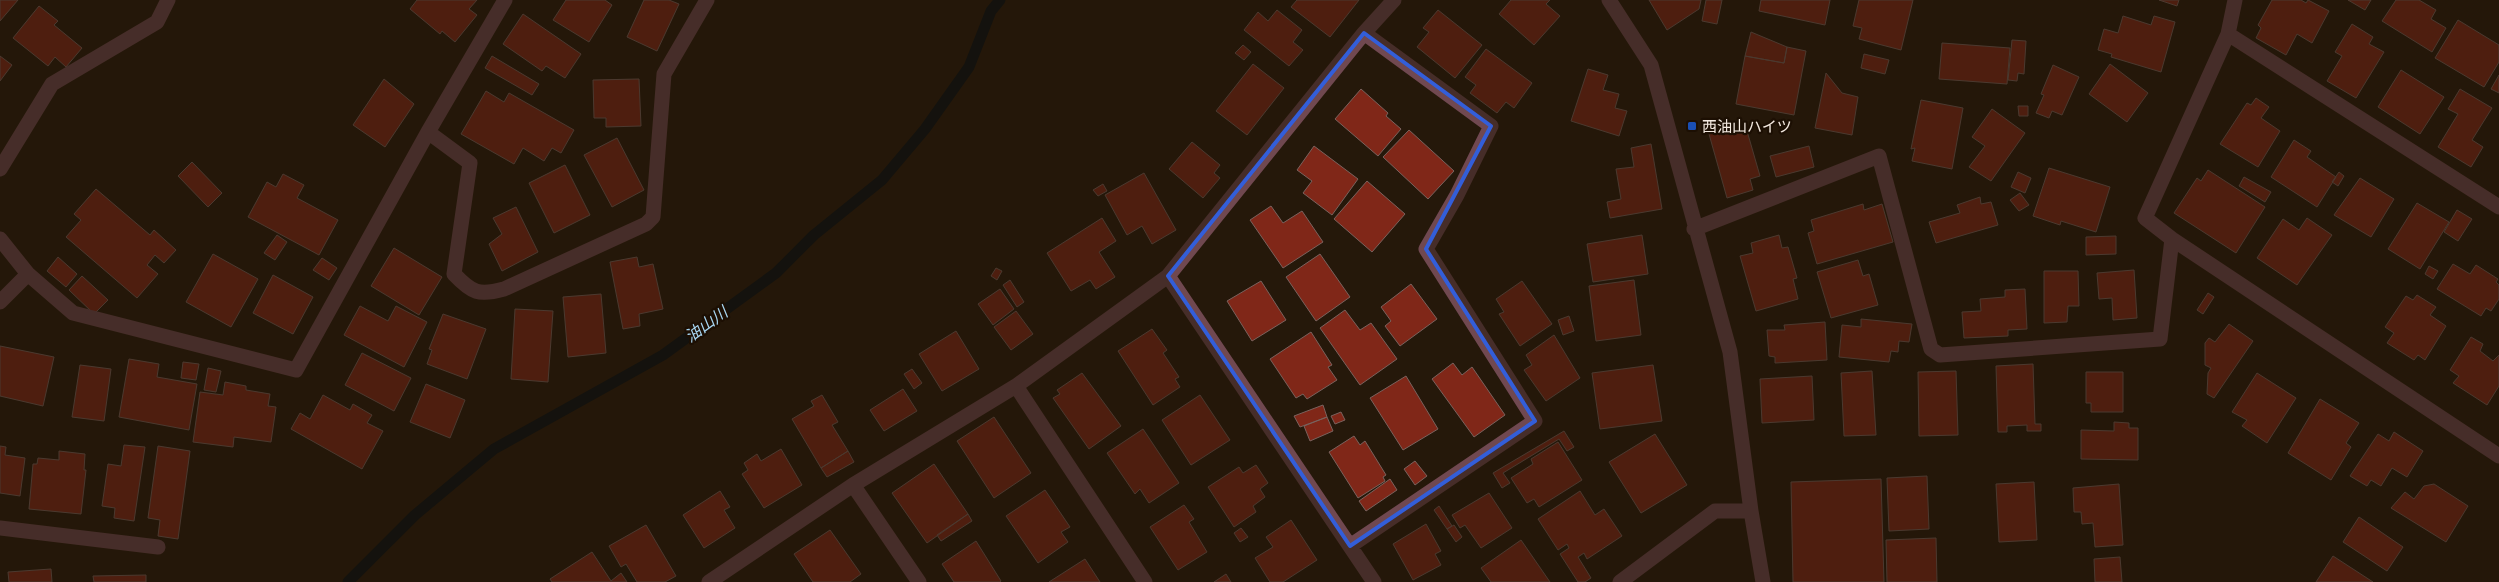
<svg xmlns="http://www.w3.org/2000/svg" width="2499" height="582" font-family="Ubuntu,'Noto Sans JP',sans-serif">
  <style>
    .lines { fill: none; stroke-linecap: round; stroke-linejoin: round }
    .stream { stroke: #020d14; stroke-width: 11 }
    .building { fill: #802718; stroke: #7a625d }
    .minor { stroke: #704850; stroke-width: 15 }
    .marked { fill: none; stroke: #335ed9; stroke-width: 4; stroke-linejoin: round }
    .transit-dot { fill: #1a4fb4; stroke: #1c0f03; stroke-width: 2 }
    .labels { text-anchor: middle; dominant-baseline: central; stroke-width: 4.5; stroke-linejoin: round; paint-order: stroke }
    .poi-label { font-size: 15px; fill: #f5ebe2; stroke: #1c0f03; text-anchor: start }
    .water-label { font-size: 16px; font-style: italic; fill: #a7d5f1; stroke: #1c0f03 }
  </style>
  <rect width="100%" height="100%" fill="#25180a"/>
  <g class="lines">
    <path class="stream" d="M348 582 415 515 494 449 663 355 776 273 814 235 882 180 925 129 969 67 991 11 1000 0"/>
  </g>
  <path class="building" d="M0 0H18L0 21Z
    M417 0H477L469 9 477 15 455 42 442 31 440 34 410 9Z
    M566 0H605L612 5 589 42 553 20Z
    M644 0H669L679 4 657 51 627 37Z
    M1297 0H1359L1330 37 1291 7Z
    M1511 0H1550L1546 4 1560 16 1534 45 1499 14Z
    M1649 0H1701L1699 9 1667 30Z
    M1706 0H1722L1717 24 1702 21Z
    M1761 0H1830L1825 25 1759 11Z
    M1859 0H1913L1901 50 1859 39 1862 28 1853 26Z
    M2159 0H2179L2177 6Z
    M2272 0H2301L2306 3 2308 0 2329 11 2312 43 2297 34 2286 55 2256 38 2261 28 2258 25Z
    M2348 0H2371L2365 10Z
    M2396 0H2419L2436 10 2431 19 2446 28 2432 52 2382 21Z
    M39 6 58 21 54 25 82 48 66 67 55 57 48 66 13 38Z
    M1277 10 1302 30 1293 42 1303 50 1289 66 1244 30 1258 12 1268 21Z
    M1438 10 1482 45 1455 78 1417 47 1429 32 1423 28Z
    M523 14 581 54 565 78 546 66 542 71 503 44Z
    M2123 16 2151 25 2154 16 2175 22 2161 72 2111 57 2112 54 2098 50 2104 29 2118 33Z
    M2458 20 2499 45V62L2484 87 2435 58Z
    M2352 24 2373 37 2369 44 2384 52 2356 98 2327 81 2342 56 2335 52Z
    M1751 32 1787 47 1784 63 1745 56Z
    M2012 40 2026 41 2024 74 2018 73 2017 81 2008 80Z
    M1942 43 2010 48 2007 84 1939 79Z
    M1243 45 1251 52 1244 60 1235 53Z
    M1787 47 1806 51 1794 115 1736 104 1745 56 1784 63Z
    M1486 49 1532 83 1514 108 1506 102 1497 113 1470 93 1476 85 1465 77Z
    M1864 54 1889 60 1885 74 1861 68Z
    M0 56 12 65 0 81Z
    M492 56 539 84 532 95 485 68Z
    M1253 64 1284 88 1247 135 1216 111Z
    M2110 64 2148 93 2127 122 2089 94Z
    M2053 65 2079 77 2062 115 2052 111 2049 118 2036 113 2044 95 2041 94Z
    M1588 69 1608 75 1603 90 1619 94 1615 108 1627 111 1619 136 1571 121Z
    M2401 70 2444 97 2420 134 2378 107Z
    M1826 73 1842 93 1858 97 1852 135 1815 128Z
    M2499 75V93L2491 89Z
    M384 79 414 104 385 147 353 125Z
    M639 79 641 126 606 127V118H594L593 80Z
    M1361 89 1388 113 1386 116 1401 129 1378 156 1335 119Z
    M2460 89 2492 108 2472 140 2483 147 2471 167 2438 147 2458 114 2448 109Z
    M486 91 504 102 509 93 574 130 561 153 552 148 544 161 523 148 514 164 461 134Z
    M2256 98 2269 107 2261 118 2280 131 2258 167 2220 144 2247 103 2251 105Z
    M1921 100 1963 108 1952 169 1912 161 1915 148 1911 149Z
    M2018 106H2028V116H2019Z
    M1992 109 2025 133 1991 181 1969 167 1985 146 1972 137Z
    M1745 124 1760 176 1750 179 1753 190 1727 198 1709 134Z
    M1409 130 1454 171 1428 199 1383 157Z
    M617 138 644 190 612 207 584 155Z
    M2294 140 2311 151 2307 157 2336 177 2317 207 2271 177Z
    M1192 142 1220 165 1214 173 1220 178 1203 198 1169 169Z
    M1651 144 1662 209 1610 218 1607 202 1621 199 1616 169 1634 167 1631 148Z
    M1314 146 1358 179 1332 215 1303 193 1312 181 1297 170Z
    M1809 146 1814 167 1776 177 1770 156Z
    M192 162 222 193 208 207 178 176Z
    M565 165 590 215 554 233 529 183Z
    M2049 168 2110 187 2096 232 2061 221 2060 225 2033 216Z
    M2208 170 2265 207 2236 253 2174 213 2197 178 2201 181Z
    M2018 172 2031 178 2025 193 2011 187Z
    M2339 172 2344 176 2338 186 2332 182Z
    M1144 173 1176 230 1152 244 1142 226 1127 235 1105 195Z
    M283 174 304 185 297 198 338 220 319 255 248 217 267 182 276 187Z
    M2244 177 2271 192 2265 202 2239 186Z
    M2360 178 2394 199 2371 237 2334 215Z
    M1367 181 1405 214 1372 252 1334 219Z
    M1103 184 1107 191 1098 196 1093 190Z
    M96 189 150 235 154 230 176 250 164 263 155 255 147 265 158 274 137 298 66 237 81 220 74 214Z
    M2020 193 2029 205 2019 211 2010 200Z
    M1980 197 1981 204 1991 202 1998 225 1936 243 1929 222 1960 213 1957 205Z
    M2417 203 2449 222 2420 269 2388 249Z
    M1863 204 1864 210 1882 204 1893 242 1817 264 1808 233 1814 231 1811 220Z
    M1271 206 1283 223 1302 211 1323 242 1283 268 1250 220Z
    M516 207 538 252 502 271 489 244 502 234 493 218Z
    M2457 210 2472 219 2458 241 2444 232Z
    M1102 218 1116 241 1099 252 1115 277 1096 289 1090 280 1071 291 1047 253Z
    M2307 218 2332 235 2297 285 2257 258 2283 219 2299 230Z
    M277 235 287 242 275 260 264 253Z
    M1642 235 1648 274 1593 282 1587 244Z
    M1779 235 1782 248 1788 247 1797 278 1793 279 1798 299 1756 311 1740 256 1753 253 1751 243Z
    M2116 236V254L2086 255V237Z
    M394 248 442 277 419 315 371 286Z
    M213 254 258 279 231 327 186 302Z
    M1320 254 1350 297 1316 321 1286 277Z
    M58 257 77 274 66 287 47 271Z
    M637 257 639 267 653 264 663 309 639 314 640 326 623 329 610 262Z
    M322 258 337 268 329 280 313 270Z
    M1858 260 1863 276 1869 274 1878 305 1831 318 1817 272Z
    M2453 264 2470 274 2476 265 2498 279 2496 282 2499 285V299L2491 311 2486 308 2481 316 2437 289Z
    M2429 266 2438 271 2433 279 2425 274Z
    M996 268 1002 271 997 280 991 276Z
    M2134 270 2137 318 2113 320 2112 298 2099 299 2097 273Z
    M2044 271H2078L2079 306H2068L2067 322 2044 323Z
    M273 275 313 297 293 334 253 313Z
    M82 276 108 300 94 314 69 290Z
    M1010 280 1024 302 1017 307 1003 285Z
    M1634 280 1641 335 1596 341 1589 286Z
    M1261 281 1286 320 1252 341 1227 301Z
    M1522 281 1552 324 1520 346 1499 314 1504 312 1496 299Z
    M1411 284 1437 319 1400 346 1385 326 1391 321 1381 307Z
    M1000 289 1014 309 993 325 978 304Z
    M2025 289 2027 329 2008 330V336L1964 338 1962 312 1981 311 1980 299 2005 297V290Z
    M2208 293 2214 297 2203 314 2197 310Z
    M601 294 606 353 568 357 563 297Z
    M2417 295 2436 307 2430 315 2446 326 2425 360 2418 355 2414 360 2387 343 2394 333 2385 327 2406 296 2413 300Z
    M360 306 388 321 396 306 427 322 404 367 344 335Z
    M515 309 553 311 548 382 511 379Z
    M1345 310 1360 330 1371 323 1397 359 1360 385 1320 328Z
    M1016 311 1033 334 1011 350 994 327Z
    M443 314 486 329 467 379 427 364 432 350 429 349Z
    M1569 316 1574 331 1563 335 1558 320Z
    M1861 319 1912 324 1909 342 1899 341 1898 352 1891 351 1889 362 1839 357 1842 325 1861 327Z
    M1825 322 1827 360 1775 363V357L1769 356 1767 330H1785L1784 325Z
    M2229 324 2253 341 2214 398 2207 394 2208 373 2211 368 2205 365V343L2209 338 2215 342Z
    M1152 329 1167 350 1163 353 1179 377 1175 379 1180 387 1153 405 1118 351Z
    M956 331 979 369 942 391 919 354Z
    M1311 332 1332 365 1328 367 1337 380 1307 399 1303 394 1296 398 1270 359Z
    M1554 335 1580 378 1546 401 1524 370 1532 365 1526 355Z
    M2471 337 2483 344 2480 351 2493 361 2499 355V386L2487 405 2453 383 2459 376 2450 370Z
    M0 346 54 357 43 406 0 396Z
    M362 353 411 378 394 411 345 385Z
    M129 359 159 364 157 377 197 384 189 430 119 417Z
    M183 362 199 364 196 380 181 378Z
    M1453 363 1462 375 1472 367 1505 415 1474 437 1432 379Z
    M2033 364 2035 424H2041V431H2027V425L2007 426V432H1998L1996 366Z
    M80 365 111 369 104 421 72 417Z
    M1653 365 1662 421 1600 429 1592 373Z
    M208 368 221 371 216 392 204 390Z
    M912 369 922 383 914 389 904 374Z
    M1872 371 1876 435 1844 436 1841 373Z
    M1956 371 1958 435 1919 436 1918 372Z
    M2086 372H2123V412H2091V403H2086Z
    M1082 373 1121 426 1089 449 1053 398 1060 394 1057 390Z
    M2257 373 2296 398 2267 443 2242 426 2247 420 2232 412Z
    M1406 376 1438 429 1403 450 1370 398Z
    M1812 376 1814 420 1762 423 1760 379Z
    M225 382 246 386V390L270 394 268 406 276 407 271 442 234 437 233 447 193 442 200 392 223 395Z
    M426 384 465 400 450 438 410 422Z
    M903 389 917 411 884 431 870 410Z
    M323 395 350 410 353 404 372 415 367 423 383 431 362 469 291 429 300 413 310 419Z
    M822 395 838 422 832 425 848 451 821 468 792 419 814 406 811 401Z
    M1200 395 1230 440 1191 465 1162 420Z
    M2320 399 2359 423 2346 443 2351 447 2331 480 2288 453Z
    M1323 405 1327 417 1300 427 1294 416Z
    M1341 412 1345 420 1335 424 1331 416Z
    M994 417 1031 473 994 498 957 441Z
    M1327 417 1333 431 1310 441 1304 426Z
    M2114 422 2129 423V428H2138V460L2081 459V430L2114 431Z
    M1143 429 1179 483 1149 503 1140 489 1135 494 1107 453Z
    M1564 431 1574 447 1567 451 1559 439 1503 473 1510 483 1502 488 1493 473Z
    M2394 432 2423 451 2407 477 2392 468 2381 486 2371 480 2367 486 2350 476 2378 434 2389 441Z
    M1655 434 1687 485 1641 513 1609 462Z
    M1354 436 1360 445 1365 441 1386 475 1383 477 1385 481 1358 498 1329 452Z
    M1558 442 1582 480 1539 507 1534 499 1527 503 1511 478 1533 464 1531 459Z
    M124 445 145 447 134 521 114 518 115 508 102 506 108 464 121 466Z
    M0 446 6 447 5 455 25 458 20 496 0 493Z
    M158 446 190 451 178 539 158 536 160 520 148 518Z
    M781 449 802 485 764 508 742 474 748 470 744 463 757 454 761 461Z
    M59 451 85 454 84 470H86L81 514 29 509 33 464H37L38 458 59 460Z
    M848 451 854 462 827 477 821 468Z
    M1415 461 1427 476 1415 485 1404 469Z
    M934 464 968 514 927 543 892 493Z
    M1256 465 1268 483 1260 489 1265 497 1253 506 1256 512 1234 527 1208 487 1239 467 1243 473Z
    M1927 476 1929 529 1889 531 1887 478Z
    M1390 479 1397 490 1366 511 1359 501Z
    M1881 479 1884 582H1793L1791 482Z
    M2034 482 2037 540 1999 542 1996 484Z
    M2119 484 2123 545 2095 547 2093 523 2082 524 2081 512H2074L2073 488Z
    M2434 484 2468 506 2446 542 2391 508 2405 492 2414 499 2424 486Z
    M1045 490 1070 527 1061 532 1068 542 1038 563 1006 516Z
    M720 491 730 507 724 510 735 528 704 548 683 515Z
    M1580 491 1595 515 1604 509 1622 536 1587 559 1584 553 1578 557 1591 578 1585 582H1578L1560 554 1569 548 1567 544 1558 550 1538 519Z
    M1489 493 1512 528 1481 548 1465 525 1460 528 1452 515Z
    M1184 505 1194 519 1189 522 1207 552 1178 570 1150 527Z
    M1439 506 1452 526 1447 529 1434 510Z
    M968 514 972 521 941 541 937 535Z
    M2359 517 2403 547 2387 571 2343 542Z
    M1291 520 1317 560 1283 582H1270L1255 558 1273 547 1266 537Z
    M1426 524 1441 551 1435 554 1441 565 1413 580 1393 544Z
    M646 525 676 576 665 582H637L626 564 621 567 609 546Z
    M1454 525 1462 537 1456 542 1447 529Z
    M1241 528 1248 537 1240 542 1234 533Z
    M830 530 861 574 850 582H813L794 554Z
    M1936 538 1937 582H1887L1886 540Z
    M1521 540 1550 582H1491L1481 568Z
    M976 541 1001 581 1000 582H954L942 564Z
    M592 552 611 581 621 573 627 582H552L550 579Z
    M2333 556 2373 582H2316Z
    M2120 557 2122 582H2095L2094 559Z
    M1085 559 1100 582H1049Z
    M51 569 52 582H9L8 572Z
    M1226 574 1231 582H1214Z
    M146 575V582H94L93 576Z"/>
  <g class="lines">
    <path class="minor" d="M1609 0 1651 65 1730 352 1751 511 1763 582
      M2235 0 2228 34 2145 218 2172 239 2499 456
      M2228 34 2499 207
      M428 132 470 163 454 274C472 293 479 296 504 289L646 224 653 217 664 74 707 0
      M0 169 52 84 157 22 168 0
      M1694 229 1879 156 1931 349 1940 355 2160 339 2172 239
      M0 239 28 274 73 313 296 370 428 132 505 0
      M1168 276 1374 582
      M0 302 28 274
      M1016 386 1145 582
      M853 485 919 582
      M0 528 158 547
      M1350 546 1535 421 1426 249 1457 195 1491 126 1364 33
      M709 582 853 485 1016 386 1168 276 1364 33 1394 0
      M1620 582 1715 511H1751"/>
  </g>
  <path d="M0 0H2499V582H0ZM1364 33 1491 126 1426 249 1535 421 1350 546 1168 276Z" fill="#25180a" fill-opacity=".55" fill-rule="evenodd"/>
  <path class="marked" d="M1364 33 1491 126 1426 249 1535 421 1350 546 1168 276Z"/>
  <rect class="transit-dot" x="1687" y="121" width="10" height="10" rx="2.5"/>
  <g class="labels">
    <g class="poi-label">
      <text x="1702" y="126">西油山ハイツ</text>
    </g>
    <g class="water-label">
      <text transform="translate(706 324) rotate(-36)">油山川</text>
    </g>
  </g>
</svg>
